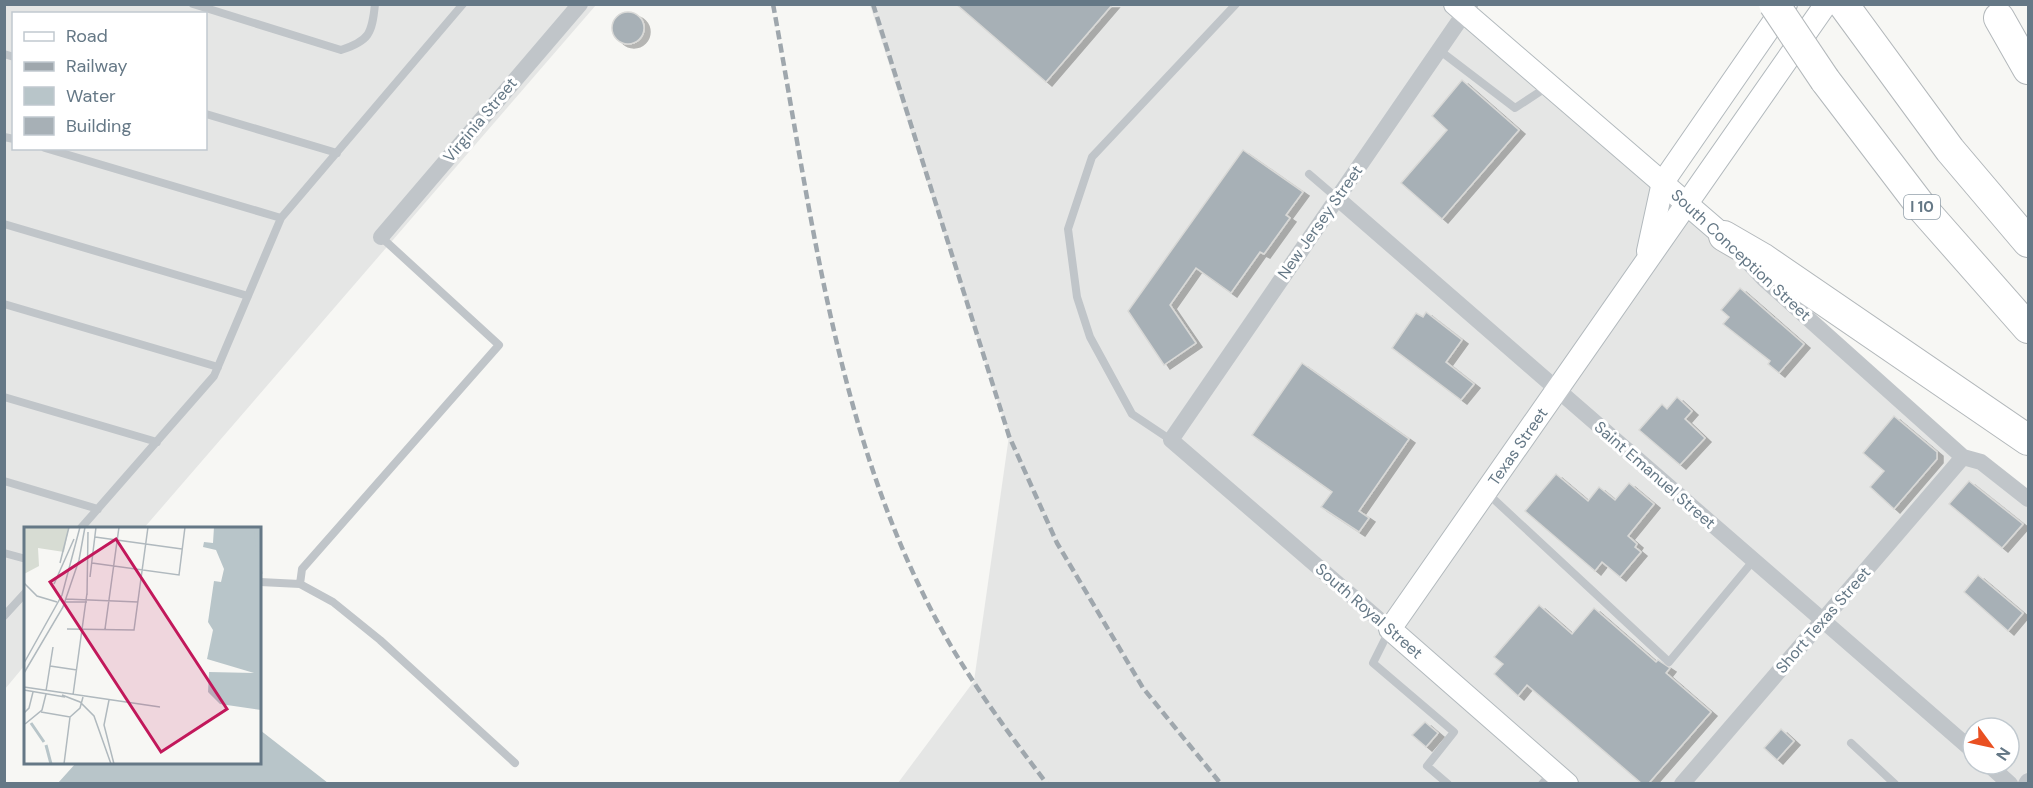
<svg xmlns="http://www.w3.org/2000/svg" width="2033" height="788" font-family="'DM Sans',sans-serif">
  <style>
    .built { fill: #e5e6e5; fill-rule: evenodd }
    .water { fill: #b8c5c9 }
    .building { fill: #a7b0b6; stroke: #d9d9d7; stroke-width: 1.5; filter: url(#shadow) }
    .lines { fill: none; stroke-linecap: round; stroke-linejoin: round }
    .secondary-casing { stroke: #b2b9bd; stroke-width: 24 }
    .highway-casing { stroke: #b3b8bb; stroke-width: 32 }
    .lane { stroke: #c0c5c9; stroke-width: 8 }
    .street { stroke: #c0c5c9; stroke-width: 16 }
    .secondary { stroke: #fff; stroke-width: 22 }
    .highway { stroke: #fff; stroke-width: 30 }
    .rail { stroke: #9fa7ad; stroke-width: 4.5; stroke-dasharray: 9 4.5; stroke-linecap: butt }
    .highway-bridge-casing { stroke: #b3b8bb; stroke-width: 32; stroke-linecap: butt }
    .highway-bridge { stroke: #fff; stroke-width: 30 }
    .labels { text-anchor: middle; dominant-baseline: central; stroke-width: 6; stroke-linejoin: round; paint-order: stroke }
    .shield { fill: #fff; stroke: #93a0aa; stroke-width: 1.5 }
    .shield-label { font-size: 15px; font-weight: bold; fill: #657886 }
    .street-label { font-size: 16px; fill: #657886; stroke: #fff }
    .inset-river { fill: none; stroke: #b8c5c9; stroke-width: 3 }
    .inset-road { fill: none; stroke: #b0b9be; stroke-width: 1.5 }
    .view { fill: #c2185b; fill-opacity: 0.15; stroke: #c2185b; stroke-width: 3 }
    .inset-edge { fill: none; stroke: #657886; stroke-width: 3 }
  </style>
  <defs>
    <filter id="shadow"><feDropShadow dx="6" dy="4" stdDeviation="0" flood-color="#0004"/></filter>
  </defs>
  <rect width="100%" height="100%" fill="#f7f7f4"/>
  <path class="built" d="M5 5H596L144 528H26L25 665 5 689ZM14 14H206V148H14Z
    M870 5H1455L1963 457 2028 499V783H898L974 681 1009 436ZM1973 728H2009V764H1973Z"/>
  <path class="water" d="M260 730 328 783H58L76 763 260 762Z"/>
  <path class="building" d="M956 4H1113L1046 82Z
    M612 28a16 16 0 1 1 32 0a16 16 0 1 1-32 0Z
    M1462 80 1519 130 1442 219 1401 183 1447 130 1432 116Z
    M1243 150 1303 192 1286 215 1290 218 1264 254 1260 252 1231 293 1196 268 1170 305 1196 343 1164 365 1128 311Z
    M1740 288 1804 344 1779 373 1768 364 1770 361 1723 324 1729 317 1721 310Z
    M1426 312 1462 340 1446 362 1474 384 1461 400 1392 348 1416 313 1423 317Z
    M1302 363 1409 439 1359 511 1369 518 1359 532 1321 507 1332 492 1252 435Z
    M1677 397 1692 411 1685 419 1705 438 1680 465 1639 430 1662 404 1667 409Z
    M1894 416 1937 452V459L1894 509 1870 487 1884 471 1863 453Z
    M1556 474 1588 501 1599 487 1615 500 1629 483 1654 504 1628 536 1637 544 1635 547 1641 552 1620 577 1602 562 1595 571 1525 511Z
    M1969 481 2023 524 2002 548 1949 504Z
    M1978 575 2023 613 2008 631 1964 592Z
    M1539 605 1572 634 1594 608 1656 662 1658 660 1670 668 1666 673 1711 712 1649 783H1641L1527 685 1518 696 1494 674 1503 664 1494 657Z
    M1425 722 1438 733 1426 747 1412 735Z
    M1781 729 1794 741 1777 760 1764 748Z"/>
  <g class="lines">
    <defs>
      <g id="secondary">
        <path d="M1455 4 1724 236"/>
        <path d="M1648 251 1663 182 1786 4"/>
        <path id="s1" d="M1567 784 1390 629 1826 4"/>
      </g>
      <path id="highway" d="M1843 4 1950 150 2028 242
        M1999 18 2028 69
        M1825 80 1924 210 2028 328
        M1724 236 1762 258 2028 440"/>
    </defs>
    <use href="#secondary" class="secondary-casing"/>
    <use href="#highway" class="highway-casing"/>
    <path class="lane" d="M193 4 341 50C369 41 372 34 375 4
      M1439 50 1515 108 1547 87
      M4 54 14 57
      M206 114 337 153
      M4 137 14 139
      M45 148 281 218
      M1309 174 1337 198
      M4 224 248 296
      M4 304 218 367
      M4 397 157 442
      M1171 440 1132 414 1090 337 1077 297 1068 229 1092 157 1236 4
      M4 481 98 509
      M1486 492 1669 662 1753 561
      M81 528 214 376 281 218 463 4
      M4 553 26 559
      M260 582 300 584 333 602 380 640 515 763
      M300 584 302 569 499 345 381 237
      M4 616 26 592
      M1389 631 1373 663 1454 732 1427 766 1448 784
      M1851 743 1895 784
      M1542 784 1553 772"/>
    <path class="street" d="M1337 198 1973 751
      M381 237 580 4
      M1745 259 1764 279 1963 457 1981 462 2028 499
      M1390 629 1171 440 1470 5
      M1988 764 2010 784
      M1682 784 1963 457
      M2026 784 2028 781"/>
    <use href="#secondary" class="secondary"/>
    <use href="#highway" class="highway"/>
    <path class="rail" d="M773 4C813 221 838 452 951 646 980 695 1013 739 1047 784
      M873 4 1009 436 1057 543 1143 688 1221 784"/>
    <defs>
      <path id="highway-bridge" d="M1774 4 1825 80"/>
    </defs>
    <use href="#highway-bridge" class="highway-bridge-casing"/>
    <use href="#highway-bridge" class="highway-bridge"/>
  </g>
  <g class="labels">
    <rect class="shield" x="1904" y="195" width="36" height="24" rx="4.5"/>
    <g class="shield-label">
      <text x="1922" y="207">I 10</text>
    </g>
    <g class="street-label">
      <text transform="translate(480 120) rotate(-50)">Virginia Street</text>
      <text transform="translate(1320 222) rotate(-55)">New Jersey Street</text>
      <text transform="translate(1741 255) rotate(43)">South Conception Street</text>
      <text stroke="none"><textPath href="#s1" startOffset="458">Texas Street</textPath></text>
      <text transform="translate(1655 475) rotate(41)">Saint Emanuel Street</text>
      <text transform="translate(1369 611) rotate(41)">South Royal Street</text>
      <text transform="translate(1823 620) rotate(-49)">Short Texas Street</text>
    </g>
  </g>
  <g transform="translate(24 527)">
    <rect width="237" height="237" fill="#f7f7f4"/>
    <path d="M0 0H45L40 25 14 21 15 39 0 47Z" fill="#d7dcd3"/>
    <path d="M190 0H237V183L196 177 184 165 185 145 230 146 183 132 189 103 184 95 190 54 197 55 200 42 192 23 179 20 180 15 189 16Z" fill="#b8c5c9"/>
    <path class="inset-river" d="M231 0 237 47M7 196 20 215M22 218 27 237"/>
    <path class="inset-road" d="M71 10 158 22M36 36 45 0M68 36 155 48 161 0M66 50 72 0M0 56 13 69 33 75M30 57 50 12M63 68 64 5M42 72 114 75M41 75H63M43 102 110 103 124 0M81 102 95 0M0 136 38 68 56 0M26 139 53 143M0 146 39 80 55 33 61 0M0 160 136 180M0 163 41 170M22 164 29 120M38 168 56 175 70 189 87 237M49 168 63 66M85 173 80 198 90 237M17 185 46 190 56 181 59 170M0 186 5 181 9 165M1 197 18 183 22 167M40 237 46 190"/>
    <path class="view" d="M92 12 203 182 137 225 26 55Z"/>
    <rect width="237" height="237" class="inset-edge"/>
  </g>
  <rect width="2033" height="788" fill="none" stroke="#657886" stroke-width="12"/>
  <rect x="12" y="12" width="195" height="138" fill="#ffffff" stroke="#c1c9cf" stroke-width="1.5"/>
  <rect x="24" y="32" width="30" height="9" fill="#ffffff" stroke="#c1c9cf" stroke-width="1.5"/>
  <text x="66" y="42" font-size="18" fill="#657886">Road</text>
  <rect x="24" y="62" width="30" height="9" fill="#9fa7ad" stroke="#c1c9cf" stroke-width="1.5"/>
  <text x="66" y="72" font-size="18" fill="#657886">Railway</text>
  <rect x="24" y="87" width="30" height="18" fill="#b8c5c9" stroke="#c1c9cf" stroke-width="1.5"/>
  <text x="66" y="102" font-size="18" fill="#657886">Water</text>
  <rect x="24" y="117" width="30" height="18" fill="#a7b0b6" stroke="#c1c9cf" stroke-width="1.5"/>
  <text x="66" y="132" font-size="18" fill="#657886">Building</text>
  <g transform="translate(1991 746) rotate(123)"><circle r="28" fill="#ffffff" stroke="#c1c9cf" stroke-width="1.5"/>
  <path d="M0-4.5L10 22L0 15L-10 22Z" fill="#e95022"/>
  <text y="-9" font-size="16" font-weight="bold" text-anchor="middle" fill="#657886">N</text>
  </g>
</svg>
